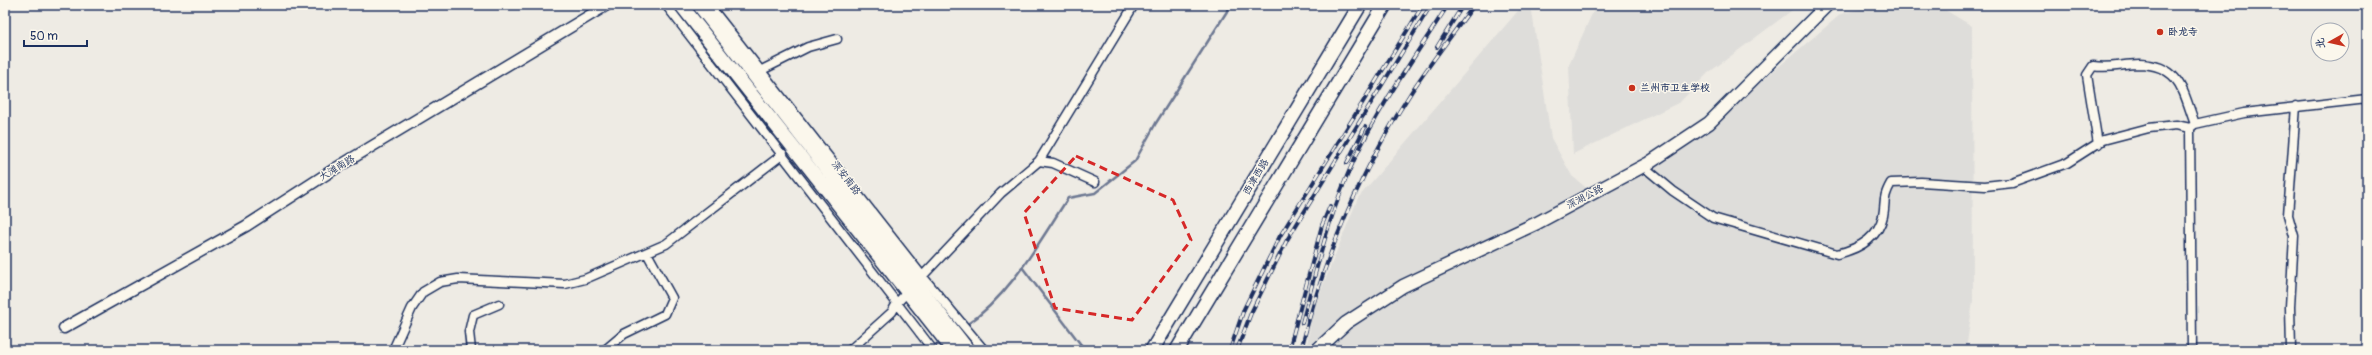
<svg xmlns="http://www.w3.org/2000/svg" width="2372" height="355" font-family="Pangolin,'LXGW WenKai TC',sans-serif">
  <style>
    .built { fill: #deddda }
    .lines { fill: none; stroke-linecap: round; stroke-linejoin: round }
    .stream { stroke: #6d7892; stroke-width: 2.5 }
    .minor-casing { stroke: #1b2f5e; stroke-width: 11 }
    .tertiary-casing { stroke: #1b2f5e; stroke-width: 13 }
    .secondary-casing { stroke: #1b2f5e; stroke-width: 15 }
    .primary-casing { stroke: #1b2f5e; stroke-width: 16 }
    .minor { stroke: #fbf7ec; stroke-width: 8 }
    .tertiary { stroke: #fbf7ec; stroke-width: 10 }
    .secondary { stroke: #fbf7ec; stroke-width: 12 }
    .primary { stroke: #fbf7ec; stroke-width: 13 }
    .rail-casing { stroke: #1b2f5e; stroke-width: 4 }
    .rail { stroke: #fbf7ec; stroke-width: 2.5; stroke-dasharray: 8; stroke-linecap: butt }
    .minor-bridge-casing { stroke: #1b2f5e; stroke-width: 11; stroke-linecap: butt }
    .minor-bridge { stroke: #fbf7ec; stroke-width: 8 }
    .marked { fill: none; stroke: #d62828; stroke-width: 3; stroke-dasharray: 8 5; stroke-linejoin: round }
    .poi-dot { fill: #c8321e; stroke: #fbf7ec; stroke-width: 1.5 }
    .labels { text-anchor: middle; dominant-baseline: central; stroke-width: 3; stroke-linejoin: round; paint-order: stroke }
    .poi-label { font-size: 10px; font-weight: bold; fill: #1b2f5e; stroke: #fbf7ec; text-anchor: start }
    .street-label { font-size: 10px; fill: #1b2f5e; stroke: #fbf7ec }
  </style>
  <rect width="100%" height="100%" fill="#eeebe4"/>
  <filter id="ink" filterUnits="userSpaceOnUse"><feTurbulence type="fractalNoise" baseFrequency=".025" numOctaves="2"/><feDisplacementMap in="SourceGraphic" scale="8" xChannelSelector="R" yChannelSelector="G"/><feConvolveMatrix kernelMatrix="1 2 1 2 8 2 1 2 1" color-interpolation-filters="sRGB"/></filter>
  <g filter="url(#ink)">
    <path class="built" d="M1523 5H1531L1551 138 1572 176 1596 196 1712 123 1841 14 1875 5H1937L1972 26 1973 301 1966 350H1306L1313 310 1358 198Z
      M1596 5H1799L1708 73 1680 102 1573 154 1569 65Z"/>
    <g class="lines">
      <path class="stream" d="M1022 267 1085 350
        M965 326C1010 296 1039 242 1068 198L1095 193 1135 161 1156 123 1231 5
        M928 350 941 341"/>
      <defs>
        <path id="minor" d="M666 5 920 333
          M709 5 923 277 984 350
          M758 72 808 47 837 39
          M2098 144 2087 75 2093 66C2110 69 2123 64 2139 64 2181 65 2183 92 2195 124
          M1039 161 1053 163 1095 182
          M1643 166 1673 191 1713 218 1837 254C1858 249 1878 239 1883 216 1886 201 1882 199 1891 183L1921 182 1985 186 2012 183 2067 163 2103 140 2149 128 2176 125 2190 128
          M393 350 412 308 423 292 440 282 458 279 565 284 585 279 666 244 783 154
          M471 350 469 332 473 315 499 304
          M605 350 624 334 665 314 672 298 647 253
          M850 350 892 312 897 303 1001 193 1039 161 1134 5
          M2192 350 2190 128 2195 124 2244 113 2367 99
          M2291 350 2290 307 2294 236 2288 215 2296 106"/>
        <path id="tertiary" d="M64 328 246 226 336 168 607 5"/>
        <path id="secondary" d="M1317 350 1346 323 1403 286 1537 223 1649 163 1709 123 1827 5"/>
        <path id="primary" d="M681 5 953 350
          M699 5 968 350
          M1152 350 1360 5
          M1177 350 1385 5"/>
      </defs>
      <use href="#minor" class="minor-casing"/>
      <use href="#tertiary" class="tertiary-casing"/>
      <use href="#secondary" class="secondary-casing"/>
      <use href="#primary" class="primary-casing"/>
      <use href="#minor" class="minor"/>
      <use href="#tertiary" class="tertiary"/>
      <use href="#secondary" class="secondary"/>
      <use href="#primary" class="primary"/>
      <defs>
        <path id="rail" d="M1437 47 1463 5
          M1347 163 1365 127
          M1302 323C1317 267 1330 211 1355 158 1380 105 1416 55 1448 5
          M1230 350 1244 309 1280 236 1423 5
          M1237 350 1251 313 1287 240 1431 5
          M1289 350 1322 225 1330 206
          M1301 350C1323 259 1361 170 1412 91 1431 62 1453 34 1474 5"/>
      </defs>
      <use href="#rail" class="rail-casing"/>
      <use href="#rail" class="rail"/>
      <defs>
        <path id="minor-bridge" d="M920 333 933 350"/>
      </defs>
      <use href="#minor-bridge" class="minor-bridge-casing"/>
      <use href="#minor-bridge" class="minor-bridge"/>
    </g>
  </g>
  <path class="marked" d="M1076 156 1173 200 1191 240 1132 320 1055 308 1024 213Z"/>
  <g class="poi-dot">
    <circle cx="2160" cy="32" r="4"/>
    <circle cx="1632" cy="88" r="4"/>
  </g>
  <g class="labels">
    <g class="poi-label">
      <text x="2168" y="32">卧龙寺</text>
      <text x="1640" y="88">兰州市卫生学校</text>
    </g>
    <g class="street-label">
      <text transform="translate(337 168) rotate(-31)">大滩南路</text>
      <text transform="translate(1256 177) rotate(-59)">西津西路</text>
      <text transform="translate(846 178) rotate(52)">深安南路</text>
      <text transform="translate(1585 197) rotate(-28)">深湖公路</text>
    </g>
  </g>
  <rect width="2372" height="355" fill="none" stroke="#fbf7ec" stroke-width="20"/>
  <rect x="10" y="10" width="2352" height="335" fill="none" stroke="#1b2f5e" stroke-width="1.5" filter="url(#ink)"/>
  <g transform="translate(2330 42) rotate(262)"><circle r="19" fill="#fbf7ec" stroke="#a1a7b3"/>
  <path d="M0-3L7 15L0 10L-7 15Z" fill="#c8321e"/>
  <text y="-6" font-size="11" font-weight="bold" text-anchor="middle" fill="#1b2f5e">北</text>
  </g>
  <path d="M24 40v6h63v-6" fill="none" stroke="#1b2f5e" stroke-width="2"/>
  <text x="30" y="40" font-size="12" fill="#1b2f5e" stroke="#fbf7ec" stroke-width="3" paint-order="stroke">50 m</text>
</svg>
